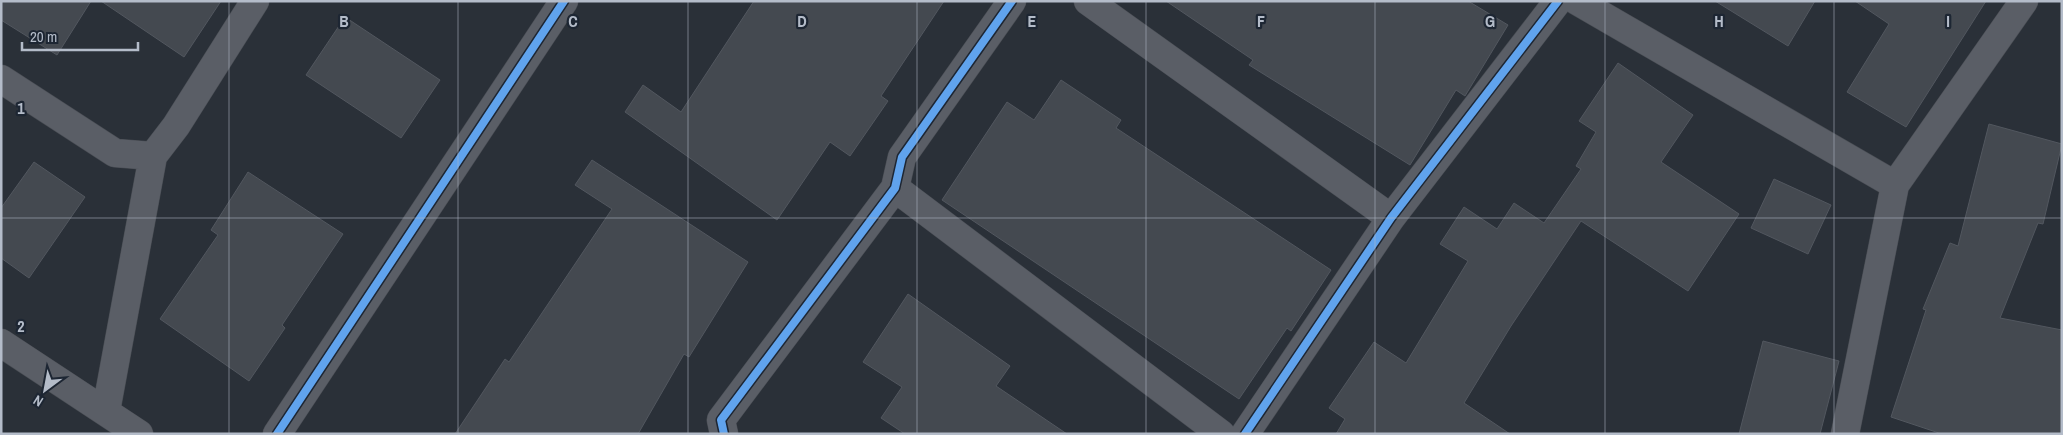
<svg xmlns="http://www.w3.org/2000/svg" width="2063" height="435" font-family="'Archivo Narrow',sans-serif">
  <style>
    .building { fill: #444950; stroke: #52575f }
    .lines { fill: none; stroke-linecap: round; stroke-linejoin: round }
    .minor-casing { stroke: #484c53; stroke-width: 29 }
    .minor { stroke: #5a5e66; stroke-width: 28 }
    .cycleway-casing { stroke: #1d2633; stroke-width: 11 }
    .cycleway { stroke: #60a3ed; stroke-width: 8 }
    .grid { fill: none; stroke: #b4bcc9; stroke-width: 1; stroke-opacity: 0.55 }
    .grid-label { font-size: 16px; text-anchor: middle; font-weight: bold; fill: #b4bcc9; stroke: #1d2633; stroke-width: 4.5; stroke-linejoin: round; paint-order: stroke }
  </style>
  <rect width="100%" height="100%" fill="#2a3038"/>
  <path class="building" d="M1 1H91L57 55 1 20Z
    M101 1H221L184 57Z
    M754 1H944L881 96 888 101 850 156 830 142 777 220 625 112 643 85 681 112Z
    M1166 1H1468L1508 25 1465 96 1456 90 1410 165 1249 65 1253 60Z
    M1715 1H1815L1788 46Z
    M1855 1H1986L1906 127 1847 92 1889 24Z
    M345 17 440 80 401 138 306 75Z
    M1618 63 1693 115 1661 162 1739 214 1688 291 1581 221 1511 326 1464 403 1510 434H1336L1345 419 1329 408 1374 342 1406 363 1468 261 1440 244 1464 207 1497 229 1514 203 1544 223 1581 169 1576 166 1596 132 1579 121Z
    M1061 80 1121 120 1116 128 1331 270 1291 331 1287 328 1239 399 942 200 1007 102 1034 120Z
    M1989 124 2062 144 2043 224 2038 223 2000 318 2062 330V434H1942L1891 417 1926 310 1923 309 1950 243 1958 246Z
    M592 160 748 262 689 357 684 354 638 434H455L505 359 509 362 612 209 575 185Z
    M34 162 85 197 29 278 1 258V208Z
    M248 172 343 234 282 325 285 328 249 381 160 319 218 235 211 230Z
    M1774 179 1831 205 1808 254 1751 228Z
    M908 294 1010 366 996 386 1067 434H905L881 418 902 387 863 362Z
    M1763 341 1839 361 1820 434H1739Z"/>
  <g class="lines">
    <defs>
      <path id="minor" d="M1088 1 1391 218
        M1577 1 1895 185
        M1 79 115 153 153 156 176 126 255 1
        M895 188 1221 434
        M1 343 139 434
        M106 411 153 156
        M277 434 564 1
        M724 434 721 420 895 188 902 157 1012 1
        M1245 434 1391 218 1558 1
        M1845 434 1895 185 2024 1"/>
    </defs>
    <use href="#minor" class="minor-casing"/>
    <use href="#minor" class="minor"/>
    <defs>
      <path id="cycleway" d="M277 434 564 1
        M724 434 721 420 895 188 902 157 1012 1
        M1245 434 1391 218 1558 1"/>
    </defs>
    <use href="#cycleway" class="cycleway-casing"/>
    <use href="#cycleway" class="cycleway"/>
  </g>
  <path class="grid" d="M229 1V434M458 1V434M688 1V434M917 1V434M1146 1V434M1375 1V434M1605 1V434M1834 1V434M1 218H2062"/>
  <g class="grid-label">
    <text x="344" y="27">B</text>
    <text x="573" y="27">C</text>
    <text x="802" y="27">D</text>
    <text x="1032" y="27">E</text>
    <text x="1261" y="27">F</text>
    <text x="1490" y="27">G</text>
    <text x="1719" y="27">H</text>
    <text x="1948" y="27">I</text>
    <text x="21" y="114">1</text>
    <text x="21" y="332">2</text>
  </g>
  <rect width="2063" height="435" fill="none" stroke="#b4bcc9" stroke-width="5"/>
  <g transform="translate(45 390) rotate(212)" stroke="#1d2633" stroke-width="4" paint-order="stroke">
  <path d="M0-4L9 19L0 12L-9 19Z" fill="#b4bcc9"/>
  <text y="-8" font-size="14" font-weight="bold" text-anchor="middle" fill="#b4bcc9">N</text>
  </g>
  <path d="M22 42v8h116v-8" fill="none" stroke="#b4bcc9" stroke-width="2.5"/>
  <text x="30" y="42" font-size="15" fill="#b4bcc9" stroke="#1d2633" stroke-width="4" paint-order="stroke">20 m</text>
</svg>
